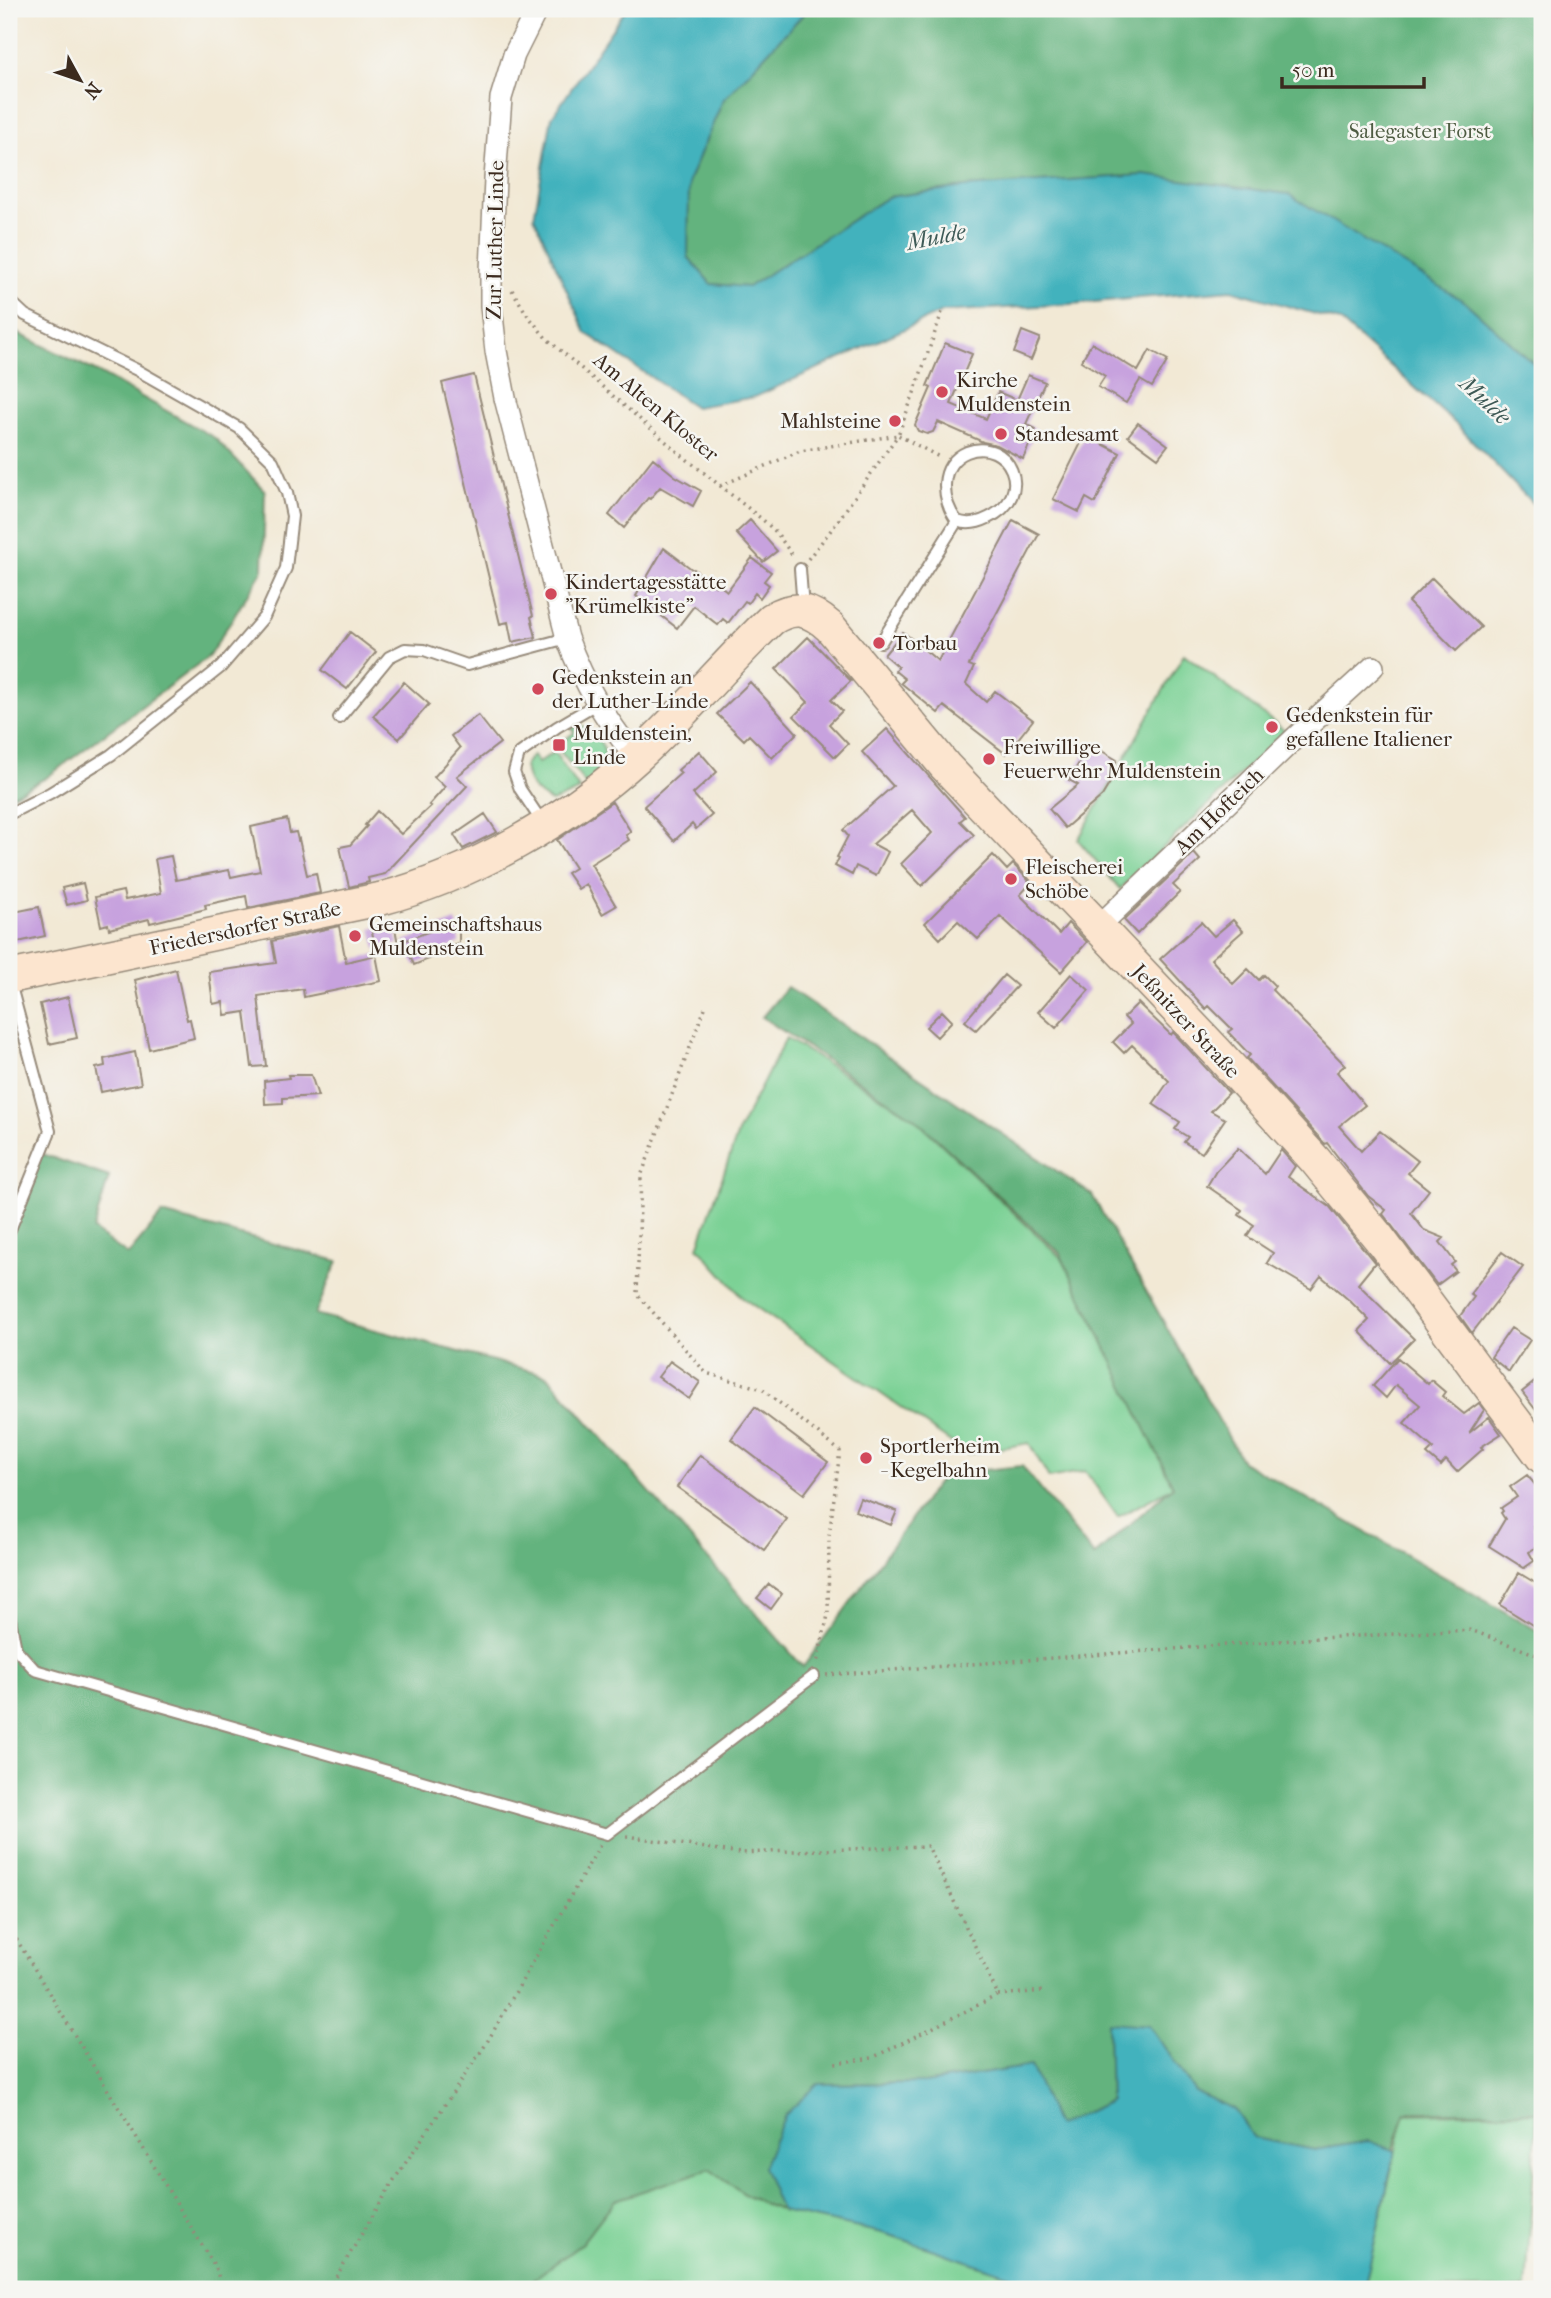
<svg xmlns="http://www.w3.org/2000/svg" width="1551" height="2298" font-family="'IM FELL French Canon',serif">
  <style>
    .green { fill: #7bd195; stroke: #5b7e5a; stroke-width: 2 }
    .forest { fill: #64b37e; stroke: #506e4e; stroke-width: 2 }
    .water { fill: #43b2bd; stroke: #3f6e6e; stroke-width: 2 }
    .building { fill: #c7a2de }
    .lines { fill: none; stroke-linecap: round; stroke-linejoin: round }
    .service-casing { stroke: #968a7a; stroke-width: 14 }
    .minor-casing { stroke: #968a7a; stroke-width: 24 }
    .secondary-casing { stroke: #968a7a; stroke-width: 35 }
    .path { stroke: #968a7a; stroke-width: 3.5; stroke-dasharray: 2 5; stroke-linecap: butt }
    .service { stroke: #fff; stroke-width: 10 }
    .minor { stroke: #fff; stroke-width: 21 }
    .secondary { stroke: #fce5cf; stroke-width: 32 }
    .poi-dot { fill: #d1495b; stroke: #f6f6f2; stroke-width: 2.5 }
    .labels { text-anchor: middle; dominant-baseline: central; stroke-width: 5; stroke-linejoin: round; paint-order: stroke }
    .park-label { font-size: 21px; fill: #4e5c42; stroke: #f6f6f2 }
    .street-label { font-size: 21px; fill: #3b2a1e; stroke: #f6f6f2 }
    .poi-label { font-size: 21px; fill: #3b2a1e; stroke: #f6f6f2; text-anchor: start }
    .water-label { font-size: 23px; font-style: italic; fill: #3e5a56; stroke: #f6f6f2 }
  </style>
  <rect width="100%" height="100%" fill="#f6f6f2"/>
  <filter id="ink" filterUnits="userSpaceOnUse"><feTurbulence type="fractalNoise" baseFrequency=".0143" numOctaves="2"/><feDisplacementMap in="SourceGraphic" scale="14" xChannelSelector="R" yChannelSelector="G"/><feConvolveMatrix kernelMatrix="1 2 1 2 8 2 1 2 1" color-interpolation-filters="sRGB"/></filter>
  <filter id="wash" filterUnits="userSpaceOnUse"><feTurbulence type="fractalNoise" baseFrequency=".00686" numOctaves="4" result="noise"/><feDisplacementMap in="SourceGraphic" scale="28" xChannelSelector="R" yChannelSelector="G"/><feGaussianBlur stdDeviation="1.57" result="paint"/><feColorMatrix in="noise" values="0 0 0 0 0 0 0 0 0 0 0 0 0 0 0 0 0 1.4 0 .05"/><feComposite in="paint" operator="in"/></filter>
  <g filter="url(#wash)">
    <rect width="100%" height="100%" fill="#f2e9d5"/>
    <path class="green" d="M1184 654 1285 731 1120 889 1078 840Z
      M577 725C594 728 612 750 602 769 599 775 591 781 587 786L556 746 575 732 571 727Z
      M554 752 580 790 552 802C536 795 526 783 525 765L529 759 533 756 538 763Z
      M786 1038 914 1118 1072 1268 1173 1487 1118 1517 1085 1471 1049 1478 1029 1443 968 1454 743 1298 698 1247 739 1130Z
      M1537 2112 1526 2289H1364L1404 2114Z
      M709 2169 749 2197 781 2211 887 2234 1050 2289H491L524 2285 580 2245 615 2200Z"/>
    <path class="forest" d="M808 9H1542V371L1465 302 1144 175 965 187 888 197 748 287 711 284 688 257 689 180 723 100Z
      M9 329 97 372 215 438 265 491 263 570 209 656 46 778 9 797Z
      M787 987 1092 1195 1242 1461 1542 1633V2024L1537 2112H1406L1392 2152 1369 2141 1315 2150 1254 2138 1234 2109 1195 2092 1149 2025 1108 2023 1110 2101 1057 2127 1031 2066 925 2083 818 2084 774 2140 781 2211 749 2197 709 2169 615 2200 580 2245 524 2286 491 2289H9V1218L13 1220 39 1153 109 1177 93 1230 128 1255 162 1214 338 1261 315 1314 547 1375 803 1667 944 1474 1022 1466 1094 1556 1173 1486 1060 1253 914 1118 762 1017Z"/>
    <path class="water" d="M626 9H808L723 100 689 180 688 257 711 284 748 287 888 197 965 187 1144 175 1288 194 1465 302 1542 371V513L1457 425 1340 321 1231 290 1071 304 942 312 755 397 695 407 586 333 534 217 552 117Z
      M1108 2022 1149 2025 1195 2092 1234 2109 1254 2138 1315 2150 1369 2141 1395 2151 1364 2289H1050L887 2234 781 2211 763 2167 785 2115 818 2084 925 2083 1031 2066 1057 2126 1110 2101Z"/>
    <g id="blocks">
      <path class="building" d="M1022 331 1040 338 1031 360 1014 353Z
        M945 343 972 354 951 404 986 419 998 392 1017 400 1028 375 1045 382 1026 424 1036 429 1023 459 997 445 983 442 938 422 933 432 927 434 918 431 915 425 931 388 927 386Z
        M1092 343 1138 371 1150 350 1168 360 1152 387 1140 380 1126 403 1098 387 1105 376 1081 361Z
        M474 375 533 616 531 617 536 637 512 642 508 622 500 624 442 383Z
        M1138 423 1168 445 1158 458 1128 436Z
        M1085 435 1120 453 1095 503 1086 498 1079 512 1053 499Z
        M653 458 675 476 701 491 693 506 660 487 650 499 648 498 624 528 609 515Z
        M750 520 777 551 763 562 736 533Z
        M1013 520 1039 534 969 665 974 667 966 684 986 702 995 691 1033 720 1006 754 944 706 938 713 901 683 905 679 895 671 898 667 884 655 903 632 938 661Z
        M664 548 693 570 694 569 715 586 717 583 727 591 752 558 771 572 764 581 769 585 760 598 755 593 748 603 745 601 728 623 723 619 718 625 694 606 677 628 636 596Z
        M1432 578 1481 627 1456 651 1408 602Z
        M350 632 376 652 347 689 322 670Z
        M808 637 851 681 831 700 842 711 829 724 848 744 835 757 794 716 808 702 776 669Z
        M404 682 429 704 399 739 373 716Z
        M750 682 797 733 772 758 749 735 744 740 717 714Z
        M478 715 500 743 457 776 467 786 385 874 368 878 369 882 349 887 340 847 350 845 367 826 365 825 377 811 401 834 431 806 429 805 445 787 434 777 460 748 451 736Z
        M887 729 965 817 960 821 974 835 922 886 901 864 932 833 912 810 873 844 888 852 876 876 856 866 852 875 835 866 839 858 837 857 848 836 843 830 893 786 862 752Z
        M1090 744 1117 760 1109 773 1114 776 1102 796 1065 828 1049 809 1078 785 1069 780Z
        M699 751 717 772 693 794 712 815 696 829 692 824 674 841 644 806 681 773 678 770Z
        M612 802 631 832 626 835 629 840 591 864 616 906 602 914 586 884 578 889 567 873 575 868 557 840Z
        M485 814 497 832 463 849 454 835Z
        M287 819 290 833 296 832 298 840 299 839 307 875 316 873 320 893 248 908 246 896 205 905 206 909 150 923 149 919 109 929 108 924 101 926 95 897 123 891 125 900 161 893 155 859 171 856 176 880 229 870 231 877 260 871 251 827Z
        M1194 853 1200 860 1173 885 1180 892 1137 934 1124 920Z
        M993 855 1007 870 1013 864 1031 883 1020 895 1059 934 1068 923 1087 942 1061 972 1000 916 978 939 958 921 940 939 925 923Z
        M83 883 87 900 67 905 62 888Z
        M39 907 45 936 9 944V913Z
        M1233 920 1243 931 1211 959 1233 984 1248 969 1259 980 1264 975 1275 986 1272 990 1345 1065 1337 1072 1365 1105 1339 1126 1361 1151 1380 1131 1418 1161 1408 1173 1429 1190 1411 1213 1424 1230 1444 1238 1440 1242 1455 1262 1451 1265 1456 1271 1437 1285 1383 1214 1386 1210 1368 1196 1327 1143 1325 1144 1247 1058 1250 1055 1228 1032 1232 1029 1209 1006 1206 1009 1160 959 1201 922 1214 936Z
        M456 921 459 930V943L443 950 444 953 414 965 404 941Z
        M394 923 398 944 376 949 371 928Z
        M339 926 346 962 376 955 381 981 304 997 303 989 258 996 266 1066 252 1067 245 1012 225 1015 223 1002 213 1004 209 972 276 963 272 941Z
        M176 969 187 1020 190 1019 194 1038 149 1049 135 980Z
        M1071 974 1089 990 1056 1028 1038 1012Z
        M1004 975 1017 986 976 1030 965 1021Z
        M68 997 77 1038 49 1044 40 1004Z
        M1138 1003 1171 1035 1173 1032 1229 1093 1211 1111 1225 1119 1202 1153 1184 1142 1188 1137 1175 1129 1180 1122 1153 1104 1169 1081 1132 1045 1124 1053 1113 1042 1131 1024 1124 1017Z
        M942 1011 952 1021 937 1037 926 1027Z
        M135 1052 141 1084 101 1092 96 1068 105 1066 104 1059Z
        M288 1075H311L318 1096 283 1098V1103L265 1104 264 1081 289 1078Z
        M1238 1148 1265 1174 1281 1150 1295 1166 1288 1177 1330 1207 1375 1263 1358 1284 1414 1339 1390 1363 1359 1331 1369 1320 1351 1302 1321 1276 1311 1289 1267 1263 1273 1253 1247 1236 1254 1225 1239 1215 1242 1210 1207 1186 1216 1171Z
        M1502 1252 1523 1267 1472 1333 1460 1316 1474 1297 1470 1294Z
        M1511 1328 1530 1340 1509 1372 1491 1357Z
        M1398 1358 1428 1384 1431 1380 1445 1392 1442 1396 1464 1414 1479 1403 1484 1410 1469 1433 1489 1417 1501 1434 1481 1447 1483 1449 1457 1472 1446 1460 1441 1466 1427 1454 1433 1448 1404 1423 1420 1405 1396 1385 1386 1398 1373 1386Z
        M670 1361 700 1382 689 1399 658 1377Z
        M1542 1376V1418L1522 1392Z
        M755 1407 828 1462 804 1494 731 1439Z
        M700 1455 787 1519 764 1550 677 1487Z
        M1527 1475 1542 1493V1519L1533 1526 1542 1543 1529 1552 1534 1561 1524 1568 1489 1546 1505 1519 1501 1513 1503 1511 1501 1508 1517 1497 1510 1487Z
        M860 1498 897 1511 891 1525 855 1511Z
        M1519 1573 1542 1587V1631L1500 1605Z
        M769 1584 782 1594 771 1609 757 1598Z"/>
    </g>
  </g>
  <g filter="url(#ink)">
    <use href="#blocks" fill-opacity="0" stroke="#968a7a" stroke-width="2"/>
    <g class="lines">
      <defs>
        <path id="service" d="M9 300 25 315 137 370 239 428 273 461 287 493 292 516 286 568 264 617 221 667 111 755 50 793 9 814
          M800 569 803 608
          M881 642 957 521C967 525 978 523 988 518 1038 495 1008 436 967 452 938 464 941 500 957 521
          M339 718 389 657 405 649 424 650 467 665 567 638
          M544 825 520 789 514 772 519 754 557 727 596 704
          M9 979 50 1131 9 1232
          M9 1614 16 1649 35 1670 607 1834 814 1676"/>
        <path id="minor" d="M537 9 514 55 501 98 495 179 491 271V306L496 351 505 398 567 638C585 686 604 717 636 758
          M1097 928 1296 737 1373 667"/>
        <path id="secondary" d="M9 977 380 899C471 875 568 820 638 756 685 713 726 663 772 619 795 605 810 609 830 627L945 766 1216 1051 1315 1160 1379 1238 1542 1457"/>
      </defs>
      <use href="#service" class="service-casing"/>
      <use href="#minor" class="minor-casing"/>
      <use href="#secondary" class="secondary-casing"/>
      <path class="path" d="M512 290 526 313 546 338 679 453 763 520 777 533 794 558
        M720 486 800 451 898 435 914 393 942 312
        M808 559 835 525 898 435 941 458
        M705 1008 641 1176 637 1294 706 1373 762 1389 840 1451 829 1537 828 1615 817 1663
        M826 1675 1319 1638 1471 1630 1542 1657
        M626 1836 740 1853 928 1846 998 1995 872 2058 835 2063
        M9 1927 217 2270 221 2289
        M998 1995 1044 1991
        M329 2289 394 2180 486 2044 600 1845"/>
      <use href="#service" class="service"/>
      <use href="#minor" class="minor"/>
      <use href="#secondary" class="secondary"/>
    </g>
  </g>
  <g class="poi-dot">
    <circle cx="942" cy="392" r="7"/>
    <circle cx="895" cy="421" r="7"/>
    <circle cx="1001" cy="434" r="7"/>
    <circle cx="551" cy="594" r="7"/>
    <circle cx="879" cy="643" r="7"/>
    <circle cx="538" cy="689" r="7"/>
    <circle cx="1272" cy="727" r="7"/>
    <rect x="552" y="738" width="14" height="14" rx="3.5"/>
    <circle cx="989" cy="759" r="7"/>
    <circle cx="1011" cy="879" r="7"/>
    <circle cx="355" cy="936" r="7"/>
    <circle cx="866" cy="1458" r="7"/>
  </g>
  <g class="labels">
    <g class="park-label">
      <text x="1420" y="131">Salegaster Forst</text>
    </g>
    <g class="street-label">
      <text transform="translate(495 240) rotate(-89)">Zur Luther Linde</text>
      <text transform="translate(656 407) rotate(40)">Am Alten Kloster</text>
      <text transform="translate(1219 811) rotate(-44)">Am Hofteich</text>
      <text transform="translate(245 928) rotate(-12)">Friedersdorfer Straße</text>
      <text transform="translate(1186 1021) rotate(47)">Jeßnitzer Straße</text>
    </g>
    <g class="poi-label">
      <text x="956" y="380">Kirche<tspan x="956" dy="24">Muldenstein</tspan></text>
      <text x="881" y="421" text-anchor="end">Mahlsteine</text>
      <text x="1015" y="434">Standesamt</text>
      <text x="565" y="582">Kindertagesstätte<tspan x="565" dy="24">"Krümelkiste"</tspan></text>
      <text x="893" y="643">Torbau</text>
      <text x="552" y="677">Gedenkstein an<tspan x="552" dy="24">der Luther-Linde</tspan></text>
      <text x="1286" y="715">Gedenkstein für<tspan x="1286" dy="24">gefallene Italiener</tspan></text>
      <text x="573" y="733">Muldenstein,<tspan x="573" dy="24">Linde</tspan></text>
      <text x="1003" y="747">Freiwillige<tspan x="1003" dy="24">Feuerwehr Muldenstein</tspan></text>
      <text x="1025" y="867">Fleischerei<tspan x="1025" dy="24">Schöbe</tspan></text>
      <text x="369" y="924">Gemeinschaftshaus<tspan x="369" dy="24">Muldenstein</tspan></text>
      <text x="880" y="1446">Sportlerheim<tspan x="880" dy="24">- Kegelbahn</tspan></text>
    </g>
    <g class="water-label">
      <text transform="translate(936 237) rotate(-11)">Mulde</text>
      <text transform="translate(1485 400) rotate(43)">Mulde</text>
    </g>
  </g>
  <rect width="1551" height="2298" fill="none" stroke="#f6f6f2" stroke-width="35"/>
  <g transform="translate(80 80) rotate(130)" stroke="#f6f6f2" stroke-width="5" paint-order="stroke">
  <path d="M0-5L12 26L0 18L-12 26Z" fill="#3b2a1e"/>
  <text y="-10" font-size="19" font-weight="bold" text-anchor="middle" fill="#3b2a1e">N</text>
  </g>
  <path d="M1282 77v10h142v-10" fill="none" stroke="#3b2a1e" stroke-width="3.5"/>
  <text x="1292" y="77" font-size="21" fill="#3b2a1e" stroke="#f6f6f2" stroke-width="5" paint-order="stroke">50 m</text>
</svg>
